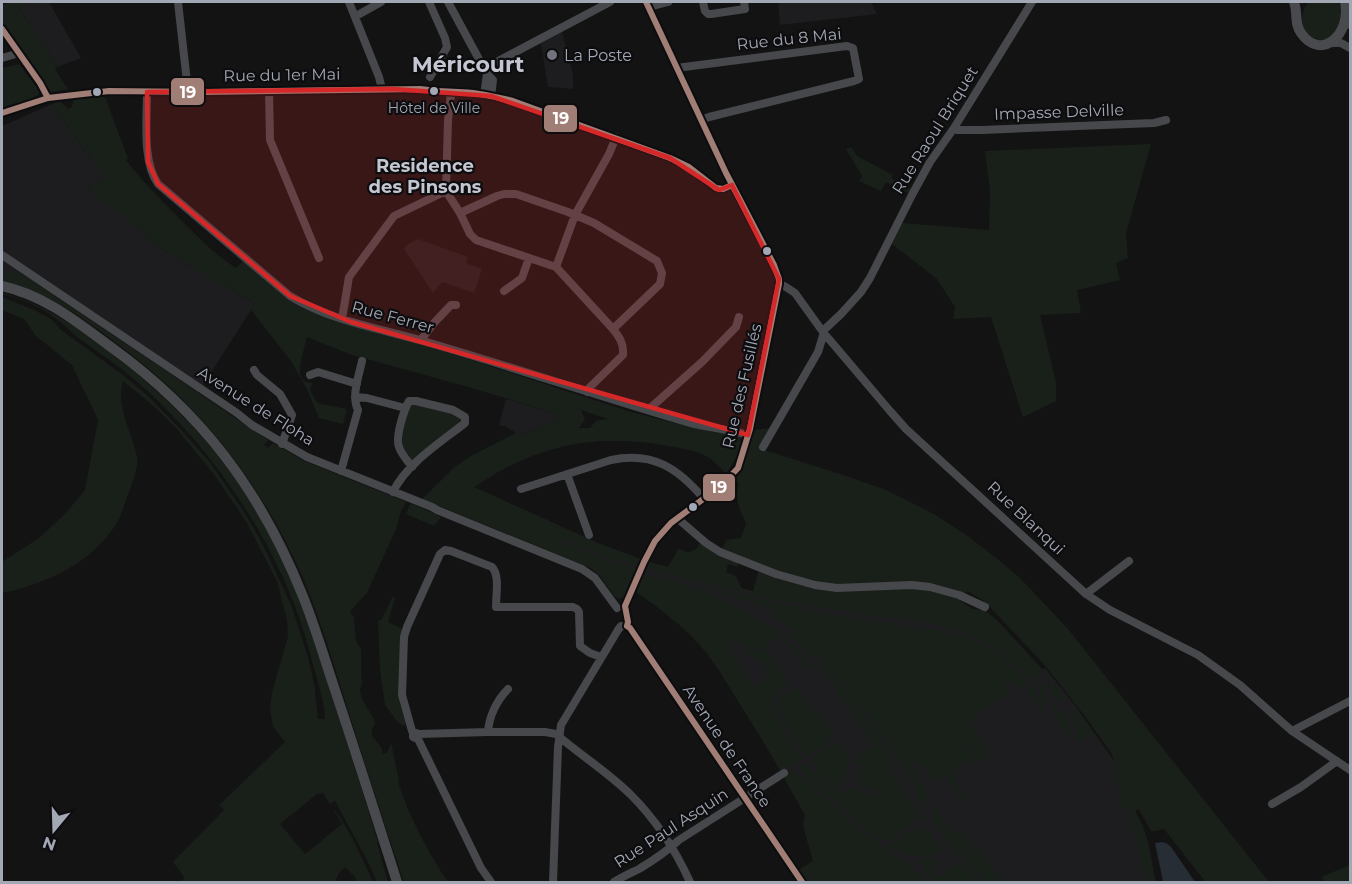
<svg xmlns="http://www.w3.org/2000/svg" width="1352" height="884" font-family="Montserrat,sans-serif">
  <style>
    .built { fill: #1d1d1f }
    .green { fill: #19201a; fill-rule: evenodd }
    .water { fill: #262d35 }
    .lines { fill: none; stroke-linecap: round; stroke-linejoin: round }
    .minor { stroke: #47484c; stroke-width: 8 }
    .major { stroke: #494a4e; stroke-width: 10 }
    .bus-1-casing { stroke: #0d0d0f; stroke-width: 10 }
    .bus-1 { stroke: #a07d75; stroke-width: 6 }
    .marked { fill: #d62828; fill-opacity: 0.2; stroke: #d62828; stroke-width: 4.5; stroke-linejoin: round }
    .poi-dot { fill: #71747c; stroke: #0d0d0f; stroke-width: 2 }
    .bus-dot { fill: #a3a8b5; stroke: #0d0d0f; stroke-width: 2 }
    .labels { text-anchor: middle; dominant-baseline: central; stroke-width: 4.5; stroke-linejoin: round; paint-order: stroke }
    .bus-label { font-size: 14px; fill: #a3a8b5; stroke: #0d0d0f }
    .street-label { font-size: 16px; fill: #a3a8b5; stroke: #0d0d0f }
    .poi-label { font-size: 16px; fill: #a3a8b5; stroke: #0d0d0f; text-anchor: start }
    .neighbourhood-label { font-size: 18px; font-weight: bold; fill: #c4c7d1; stroke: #0d0d0f }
    .district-label { font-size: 22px; font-weight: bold; fill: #c4c7d1; stroke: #0d0d0f }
    .line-badge { stroke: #0d0d0f; stroke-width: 2 }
    .badge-label { font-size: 16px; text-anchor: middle; font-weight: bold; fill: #fff }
  </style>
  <rect width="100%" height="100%" fill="#131313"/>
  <path class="built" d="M26 2H49L81 58 57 67 44 43 19 9 27 3Z
    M778 2H871L877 14 780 25Z
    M562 32 573 75V89L548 87 541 43Z
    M52 104 87 154 106 175 88 187 120 214 141 230 151 241 175 258 225 284 255 304 198 393 16 270 12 273H2V126Z
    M418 239 468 257 466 263 482 269 474 293 442 282 433 293 404 249 408 244Z
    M506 399 557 414 558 420 521 435 516 433 507 427 499 425Z
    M474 487 600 544 650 562 753 591 968 629 1033 673 1045 668 1074 704 1131 785 1149 882H807L799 870 813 861 803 825 805 815 767 747 718 669 704 650 684 628 656 606 629 586 591 568 448 509Z"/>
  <path class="green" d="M9 2H26L27 3 19 9 44 43 57 67 55 69 68 89 51 92 2 23V6Z
    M1309 2H1338L1345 11 1334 38C1330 38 1324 40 1320 40 1300 38 1298 13 1309 2Z
    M19 64 38 89 39 94 33 100 2 110V68Z
    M105 97 128 158 126 160C142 181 161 200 180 219 197 236 215 255 236 268L243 261 288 300 302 308 338 322 425 345 631 412 686 426 740 436 741 440 740 448 748 450 753 430 771 428 761 449 840 474 884 489 934 514 969 537 995 557 1020 578 1068 629 1269 882H1203L1204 880 1164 829 1156 831H1151L1139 810 1120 807 1116 768 1112 754 1087 719 1043 663 984 601 969 592 961 593 937 587 834 585 794 577 721 551 726 540 741 538 746 524C740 509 734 501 739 484L733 479 740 471 745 459 736 457 727 474C721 469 714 460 706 456 695 450 675 447 662 445 606 436 562 441 510 466 498 471 486 480 474 487L600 544 640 559 638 566 599 555 561 539 560 542 608 561 637 569 625 597 618 599 615 597 600 576 591 568 422 499 455 467 471 456 516 433 521 435 558 420 557 414 479 390 349 354 307 337C305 347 296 370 302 379 305 382 308 382 312 383L310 390 317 403 347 409 343 424 319 418 307 389 291 361 251 310 254 303 225 284 222 286 189 265 175 258 151 241 141 230 95 197 88 187 106 175 87 154 52 104 60 101 68 109 72 107 74 98ZM581 410 608 419 596 421 590 428H579L585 419Z
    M1151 144 1126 233 1128 258 1116 263 1120 280 1077 290 1081 313 1040 315 1056 383V401L1023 417 991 317 953 319 955 307 937 279 892 244 902 223 989 230 990 192 985 151Z
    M851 147 857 156 893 175 891 178 911 189 908 193 886 182 881 191 859 181 862 176 846 149Z
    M16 270 268 440 264 445 268 448 273 443 304 461 406 502 401 511 396 529 367 593C361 600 354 605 350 613L354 617 356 641 361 649V671L362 682 360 691 363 701 373 717 375 723 372 730V736L381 747 383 754 387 753 391 743 399 781 398 782C410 818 427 851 448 882H404C386 828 368 774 351 719 336 672 322 623 303 578 263 485 198 402 116 343 82 317 44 290 2 281V273H12Z
    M2 293C49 305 89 335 126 365 173 402 213 445 247 494 267 523 284 559 298 591 308 616 315 643 323 669 342 726 360 784 378 842L377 843 388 882H377L368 862 335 801 330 804 323 793 317 794 280 824 305 854 342 824 333 809 335 810 353 839 373 882H354L356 878 345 867 339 873 335 882H180L185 878 173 862 224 810 219 805 285 742 273 726 270 709 272 692 288 637 287 620 277 581 247 523 213 473 175 427 150 403 123 381C115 407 132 431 137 457 139 468 132 482 129 492 125 501 123 511 119 519 96 561 47 584 2 593V562L39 538 66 513 85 490 98 420 72 365 36 336 24 319 2 310V297L34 310 51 319 61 330 123 375 149 397 184 433 209 461 242 509 260 539 292 607 308 657 315 688V694L318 719H325C324 698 316 677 311 657 285 551 211 443 128 374 111 360 93 349 76 336 69 330 63 323 55 318 40 306 20 298 2 294Z
    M409 401 465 417 412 467 400 449 405 408Z
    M410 504 415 505 441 517 434 526 406 514Z
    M700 543 722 557 739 562 737 567 728 564 726 572 736 576 742 589 753 591 759 570 822 589 917 588 951 594 972 609 985 610 1000 623 1042 669C1042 676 1037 678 1032 680L1020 668 997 650 977 638 956 630 933 624 795 604 647 568 650 562 668 567 679 548 688 553 697 548Z
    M643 574C703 585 773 618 812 665L805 670 791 649 782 639 773 640 760 649 762 652 767 650 788 683C784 692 774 695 770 703L772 709 803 758 781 772C766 746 751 721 735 696 725 680 716 663 704 649 684 627 661 609 636 592ZM742 642 750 654 761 661 769 674 754 685 739 661 731 651 732 643Z
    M682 580 796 607 855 619 891 623 917 629 926 627 947 632 968 638 986 646 1006 660 1028 682 1017 689 1009 680 1004 685 1008 695 975 715 978 718 970 723 984 741 992 754 989 756 975 734 974 735 987 757 979 762 966 741 964 742 977 763 973 765 970 760 950 772 969 798 967 799 969 802 965 804 962 799 960 800 945 775 934 781 924 765 922 766 921 764 918 765 916 762 911 765 952 834 963 828 973 846 958 856 944 835 930 820 933 818 932 816 936 813 931 801 930 802 927 798 918 804 925 817 919 821 920 814 915 803 917 793 902 763 887 739 833 672 819 658 813 656 790 637 796 631 773 617 772 609Z
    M392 597 395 598 388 622 403 629 399 690 400 704 406 724 403 726 396 720 385 705 380 669 378 621 382 619C385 611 390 605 392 597Z
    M817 661 825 666 847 692 891 750 892 771 915 811V818L910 827 889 840H880L871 835 813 783 800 770 802 764H807C818 778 830 788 848 793L850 788 861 790V792L878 795 879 790 862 786 861 788 858 787 863 764 855 763 858 753 872 745 834 687 833 683 817 663Z
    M1050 680 1064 696 1068 703 1058 701C1054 694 1048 688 1050 680Z
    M1045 682C1044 699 1053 706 1066 714L1071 733 1068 740 1059 725 1061 723 1050 703 1047 704 1034 683Z
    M1031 685 1045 706 1039 709 1026 688Z
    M797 687 813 711 817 710 834 735 833 738 807 756 774 706 777 699Z
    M1071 709H1075L1094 735 1090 737 1088 735 1077 742C1076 739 1076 736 1076 733 1075 724 1068 719 1071 709Z
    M836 742H838C841 746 846 751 847 756 848 760 844 781 843 787 828 786 815 772 810 759Z
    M792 771 797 773 854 825 930 882H807L799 870 813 861 803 825 805 815 783 776Z
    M1128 811 1136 813C1149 832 1151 860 1156 882H1147Z
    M916 829 929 830 940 852C922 860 902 855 887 845Z
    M976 847 988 864 1006 882H984L961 856Z
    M936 859V867L930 868 931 876 947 875V869L962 862 979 882H937L925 874 921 860Z
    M1350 865V882H1324L1321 877Z"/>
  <path class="water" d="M1162 842 1166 843 1171 847 1195 882H1158V881H1163L1155 843Z"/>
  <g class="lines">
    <path class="minor" d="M178 2 188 91
      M349 2 379 77 382 89
      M429 2 445 38 447 47 430 77
      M448 2 487 74 493 80 491 96
      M703 2 705 11 708 14H711L745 9 744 2
      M649 7 668 2
      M356 16 381 2
      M1350 23V25
      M2 29 40 83 48 98
      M1333 43H1341L1350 48
      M2 58 19 53
      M485 68 610 2
      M676 68 847 46 853 48 859 79 854 81 709 117 701 120
      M269 90 270 140 319 258
      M147 92C147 119 142 162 158 184L290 296C331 321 378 328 423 341 513 367 601 397 690 423 709 428 729 429 748 435
      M484 95 487 74
      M2 113 48 98 77 94 109 91 204 92 393 89H420L451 93 459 92 491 96 513 101 670 158 689 167 716 188 723 189 732 185
      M954 128 957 130H982L1154 123 1166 120
      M446 191 460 213 470 234 476 240 556 267 613 329C620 338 624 344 623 355L589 388 587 392
      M460 213 497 196 504 194H516L568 212 594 223 657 261 662 273 660 284 613 329
      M2 255 237 413 252 425 307 457 432 507 437 510 582 569 595 578 617 608
      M556 267 575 215 609 154 616 137
      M779 284 786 287 795 293 823 332 890 411 906 429 1086 594 1110 610 1198 655 1240 685 1292 731 1350 770
      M504 291 522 278 529 258
      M342 319 349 277 394 216 446 191 448 120 451 93
      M421 340 433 324 451 305H456
      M254 370 257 375 280 394 292 415 282 444
      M310 375 318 372 357 384
      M355 397 367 398 405 408
      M648 410 702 362 736 327 739 317
      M763 447 818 352 825 329 841 314 861 292 870 278 913 193 930 162 954 128 1032 2
      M341 471 358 410C351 396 359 376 362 361
      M567 474 589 535
      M521 489 611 460C652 451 678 468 704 499
      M393 492C406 464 441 442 465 423V417L453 410 416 401H409C404 410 395 437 399 447 401 454 408 461 412 467
      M677 518 706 543 720 552 776 574 815 585 837 588 912 585 930 587 959 595 985 607
      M1086 594 1129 561
      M627 626 628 622 625 606 644 562 655 541 671 523 722 485 738 468 750 429 779 284V279L774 265 762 244 726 173 646 2
      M627 626 630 628 802 882
      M1292 731 1350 701
      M488 732C489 716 497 700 508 689
      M414 733 412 731 402 695 404 637 407 627 440 554 445 550 451 551 492 567C500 576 496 594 496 607H573L577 609 579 612 580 646 590 653 601 657
      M419 734 418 739 413 737V734L416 733 419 734 488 732H545L556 734C580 755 608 772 631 795 657 821 675 849 690 882
      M418 739 481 868 491 882
      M1272 804 1301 787 1337 761
      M553 882 558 747 561 725 618 630 621 626H627
      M614 882C622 877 631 873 639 869 654 860 667 851 679 840L784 773"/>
    <path class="major" d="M1294 2C1298 12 1294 24 1301 33 1321 62 1352 34 1345 2
      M2 286C44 295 77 322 111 347 202 413 260 490 302 594 314 623 323 654 333 684 355 750 376 816 397 882"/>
    <defs>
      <path id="bus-1" d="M2 29 40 83 48 98
        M2 113 48 98 109 91 204 92 420 89C433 91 446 92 459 92 477 92 496 97 513 101L670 158 689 167 716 188 723 189 732 185
        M627 626 628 622 625 606 644 562 655 541 671 523 722 485 738 468 750 429 779 284V279L774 265 726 173 646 2
        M627 626 630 628 802 882"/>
    </defs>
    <use href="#bus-1" class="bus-1-casing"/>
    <use href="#bus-1" class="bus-1"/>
  </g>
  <path class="marked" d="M393 89 491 96 670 158 719 190 732 185 779 279 748 435 351 322 290 296 158 184 148 162 147 92Z"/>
  <circle class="poi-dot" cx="552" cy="55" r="6"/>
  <g class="bus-dot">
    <circle cx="434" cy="91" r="5"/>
    <circle cx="97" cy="92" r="5"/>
    <circle cx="767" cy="251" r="5"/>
    <circle cx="693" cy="507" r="5"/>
  </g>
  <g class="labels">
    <g class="bus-label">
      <text x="434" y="108">Hôtel de Ville</text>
    </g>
    <g class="street-label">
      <text transform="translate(789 39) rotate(-6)">Rue du 8 Mai</text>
      <text transform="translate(282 75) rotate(-1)">Rue du 1er Mai</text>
      <text transform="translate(1059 112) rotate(-2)">Impasse Delville</text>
      <text transform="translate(935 130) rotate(-58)">Rue Raoul Briquet</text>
      <text transform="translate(393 317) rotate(15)">Rue Ferrer</text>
      <text transform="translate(742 386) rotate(-77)">Rue des Fusillés</text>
      <text transform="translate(256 406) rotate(32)">Avenue de Floha</text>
      <text transform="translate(1026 518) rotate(43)">Rue Blanqui</text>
      <text transform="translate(727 746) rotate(56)">Avenue de France</text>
      <text transform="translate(671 828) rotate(-33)">Rue Paul Asquin</text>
    </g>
    <g class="poi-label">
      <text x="564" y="55">La Poste</text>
    </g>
    <g class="neighbourhood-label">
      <text x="425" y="166">Residence<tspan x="425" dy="21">des Pinsons</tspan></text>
    </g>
    <g class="district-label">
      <text x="468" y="64">Méricourt</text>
    </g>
  </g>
  <g class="line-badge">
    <rect x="170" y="77" width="35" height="29" rx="6" fill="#a07d75"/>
    <rect x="543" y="104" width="35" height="29" rx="6" fill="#a07d75"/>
    <rect x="702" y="473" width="34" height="29" rx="6" fill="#a07d75"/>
  </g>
  <g class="badge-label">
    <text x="188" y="98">19</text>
    <text x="561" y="124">19</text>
    <text x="719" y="493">19</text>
  </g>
  <rect width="1352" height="884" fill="none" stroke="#a3a8b5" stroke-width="6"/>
  <g transform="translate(54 830) rotate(199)" stroke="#0d0d0f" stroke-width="4.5" paint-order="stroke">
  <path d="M0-4.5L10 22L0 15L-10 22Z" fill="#a3a8b5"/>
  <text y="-9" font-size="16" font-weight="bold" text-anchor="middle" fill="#a3a8b5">N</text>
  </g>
</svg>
